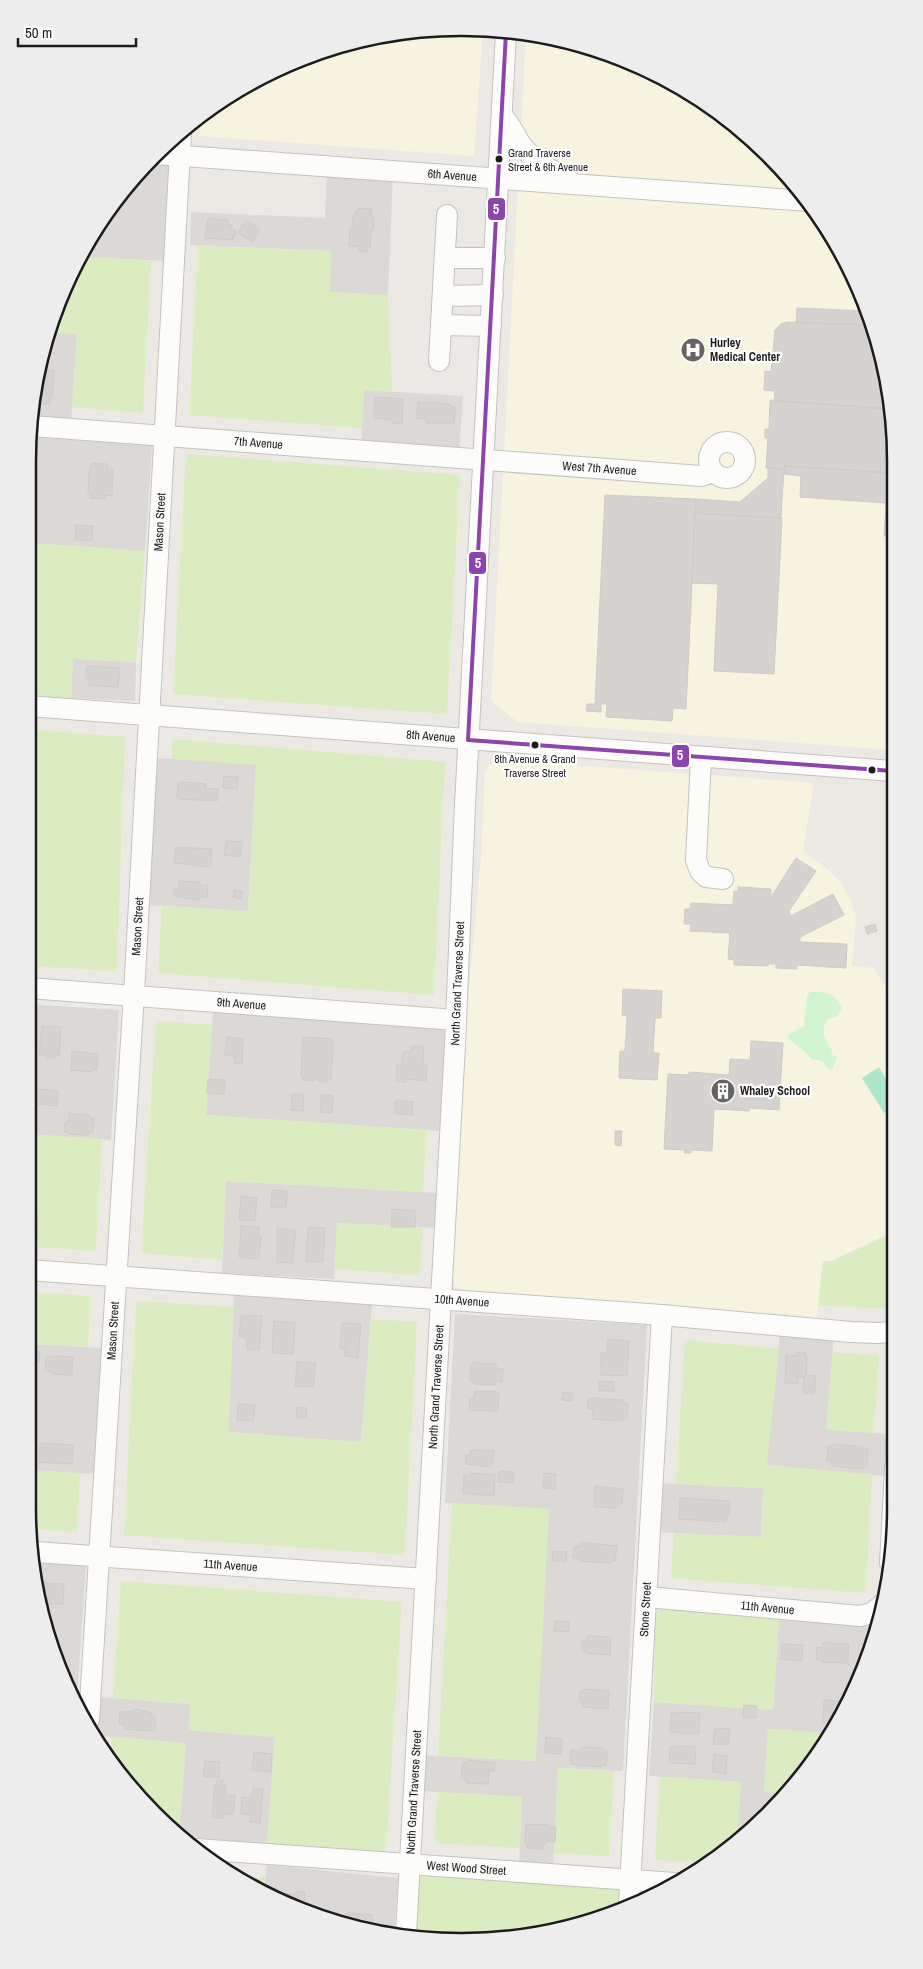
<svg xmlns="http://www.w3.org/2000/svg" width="923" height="1969" font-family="'Archivo Narrow',sans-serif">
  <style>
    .residential { fill: #dbd8d6 }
    .education { fill: #f6f4de }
    .grass { fill: #daecc0 }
    .park { fill: #d0f4ce }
    .pitch { fill: #ace7cb }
    .building { fill: #d6d2cf; stroke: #cfcac5 }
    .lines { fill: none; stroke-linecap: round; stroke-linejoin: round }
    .minor-casing { stroke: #c4c2c0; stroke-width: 22 }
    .minor { stroke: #fcfcfb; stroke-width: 20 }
    .bus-1-casing { stroke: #fff; stroke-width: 8 }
    .bus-1 { stroke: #8e44ad; stroke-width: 4 }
    .bus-dot { fill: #1c1c1c; stroke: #fff; stroke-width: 2 }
    .labels { text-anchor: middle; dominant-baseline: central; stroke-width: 4.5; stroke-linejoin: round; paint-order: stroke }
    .bus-label { font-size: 11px; fill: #1c1c1c; stroke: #fff; text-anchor: start }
    .street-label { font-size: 12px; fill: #1c1c1c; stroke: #fff }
    .poi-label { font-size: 12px; font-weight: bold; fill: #1c1c1c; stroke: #fff; text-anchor: start }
    .rim { fill: none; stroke: #1c1c1c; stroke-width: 2.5 }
    .line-badge { stroke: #fff; stroke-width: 2 }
    .badge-label { font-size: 14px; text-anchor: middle; font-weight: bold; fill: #fff }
  </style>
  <rect width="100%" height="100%" fill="#ece9e4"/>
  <path class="residential" d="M153 157 171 158 167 261 81 257 101 220Z
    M327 170 393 173 388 295 329 292 331 251 190 245 191 212 325 218Z
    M49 332 77 334 71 422 32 419 36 377Z
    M364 390 463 396 459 452 361 446Z
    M30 437 152 446 145 551 29 543 32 493H28Z
    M73 659 136 662 135 701 71 698Z
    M28 715 34 716 31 772H28Z
    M155 758 256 764 248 911 147 905Z
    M28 1004 119 1010 111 1140 28 1134Z
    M213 1011 447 1027 440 1131 206 1115Z
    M894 1135V1207L889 1197 890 1170 886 1161 893 1145Z
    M226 1181 438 1193 436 1228 337 1223 334 1279 222 1273Z
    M28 1214 39 1215 37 1258H28Z
    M234 1295 372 1303 361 1442 228 1432Z
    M455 1314 647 1325 623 1771 558 1768 553 1867 519 1865 522 1797 422 1791 424 1755 535 1761 549 1509 445 1503Z
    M780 1332 834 1337 826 1429 891 1434 885 1476 766 1465Z
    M28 1344 101 1348 94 1474 28 1470Z
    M657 1483 763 1488 761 1537 655 1532Z
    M36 1561 86 1564 77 1696 51 1647Z
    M779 1620 877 1627 862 1674 826 1733 768 1729 764 1792 788 1794 737 1841 741 1782 649 1776 654 1702 773 1710Z
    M98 1697 191 1704 189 1730 275 1737 267 1844 179 1836 186 1743 98 1736 96 1732Z
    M267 1865 398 1878 394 1934 377 1933 264 1891Z"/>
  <path class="education" d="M462 28 483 30 474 156 199 136 201 117 221 100 296 60 377 36Z
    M526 34 546 36 628 61 726 117 806 197 862 295 892 405 893 750 518 722 491 701Z
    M500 760 814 783 803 851 831 872 843 886 851 901 856 917 852 966 874 968 894 1000V1135L893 1145 886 1161 890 1170 889 1197 894 1207 895 1231 832 1261H823L816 1320 464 1292 455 1287 452 1274 466 1022 481 857 485 773 489 765Z"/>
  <path class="grass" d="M198 246 331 251 330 292 388 295 392 392 364 390 362 428 189 415Z
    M81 257 151 261 143 413 72 407 77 334 49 332 61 295Z
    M186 454 460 475 447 714 173 694Z
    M28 493H32L29 543 145 551 136 662 73 659 71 698 28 695 29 564 28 563Z
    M33 730 125 737 117 971 28 966V772L31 771Z
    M172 739 445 762 434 995 158 973 162 906 248 911 256 765 172 759Z
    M156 1021 212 1025 206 1115 427 1130 423 1192 226 1181 222 1260 141 1253Z
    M28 1134 102 1139 96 1251 37 1247 39 1215 28 1214Z
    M337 1223 423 1227 420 1275 335 1269Z
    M895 1231V1307L890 1309 818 1305 823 1261H832Z
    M28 1292 91 1296 88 1347 28 1344Z
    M136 1301 233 1307 229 1432 361 1442 371 1319 417 1322 405 1555 124 1535Z
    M685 1340 779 1349 767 1465 872 1475 866 1593 671 1578 674 1533 761 1537 763 1488 676 1484Z
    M833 1352 879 1356 874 1433 826 1430Z
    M28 1470 80 1473 77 1532 31 1529 28 1507Z
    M452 1503 549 1509 536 1761 438 1755Z
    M121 1581 402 1602 386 1852 267 1844 275 1737 189 1730 190 1704 113 1698Z
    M659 1608 779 1620 773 1710 654 1702 655 1623Z
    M768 1729 826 1733 788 1794 764 1792Z
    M111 1737 186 1743 179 1829 170 1828 117 1772 110 1758Z
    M558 1768 614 1771 609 1856 554 1853Z
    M660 1777 741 1782 737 1841 725 1852 707 1863 655 1860Z
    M437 1792 522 1797 520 1848 435 1843Z
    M420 1875 621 1889 620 1907 518 1938 416 1934Z
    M234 1876 266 1877 264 1891 244 1883Z"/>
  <path class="park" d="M810 992C825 990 835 994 842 1008L837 1016 828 1019C819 1031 825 1039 832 1051L831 1054 837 1057 832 1070 827 1068 822 1061 812 1059 804 1051 787 1038 789 1034 804 1026 807 996Z"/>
  <path class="pitch" d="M879 1067 894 1092V1107L884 1113 862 1078Z"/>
  <path class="building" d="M359 208 372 209 371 218H374L373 230H371L370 247H367V252L358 251 359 246H349L350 227H352L353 217H355V212Z
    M208 219 228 220V225H232L231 228 236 231V236H233V240L205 238Z
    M246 220 260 230 253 242 238 233Z
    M797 308 867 311 870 325 796 323Z
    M787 322 870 325 892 409 774 401 775 391 764 390 765 371 771 372 775 330 781 324Z
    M45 370H52L54 372 52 397H50V404L33 403 38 371H45Z
    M375 397 403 399 402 424 392 423V420L374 418Z
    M770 400 892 409V473L785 466V469L766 468 768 438H765V429H769Z
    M418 402 450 404V407H455L454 423H426V419L417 418Z
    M91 463 108 464 107 470H113L112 496 105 495V499L90 498 91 494 88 493 89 471 91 469Z
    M785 466 888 473 886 503 800 497 801 476 784 474Z
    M768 468 784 469 781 518 695 513 696 499 740 502 768 478Z
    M888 473H892V554H888L889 536H884Z
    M605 495 696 499 686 709 673 708 672 721 606 717 607 704H601V712L586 711 587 704H595Z
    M695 513 782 518 774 674 714 671 718 584 692 583Z
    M76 525 93 526 92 540H75Z
    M87 666 120 668 118 687 89 685 90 678H86Z
    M224 776 238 777 237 789 223 788Z
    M180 782 206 784 205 788 218 789 217 801 178 799 177 798 178 784 180 785Z
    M226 841 242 842 240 857 224 855Z
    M176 847 212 849 211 867 174 863Z
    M796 858 816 871 789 911 791 916 833 894 844 915 800 937V942L847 944 846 968 797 965V969L776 968V964H768V966L734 965V960L728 959 730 933 690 931 691 924H684L685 909H690L691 903 733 905 734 891 738 892V887L771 889V897Z
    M179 881 200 882V885H208L207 897H199V900L174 896V889H179Z
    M234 890 243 892 241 899 233 897Z
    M875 924 877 931 867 934 865 927Z
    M623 989 662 991 661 1018H655L653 1053H659L657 1080 619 1078 620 1051H625L627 1016 622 1015Z
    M42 1026 61 1027 59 1056 55 1055 54 1058H46V1055L39 1054Z
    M227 1037 243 1039 242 1064 234 1063 235 1056 225 1055Z
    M303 1037 332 1039V1046H333L331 1079H327V1082L317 1081V1078H314L313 1081 303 1080V1077H301Z
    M751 1041 783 1043 779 1110 750 1108 749 1111 714 1109 712 1151 691 1150V1153H684L685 1150 664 1149 668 1074 689 1075V1072L729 1075 730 1059 750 1060Z
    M412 1046 424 1047 423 1064H427L426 1081 406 1079V1082H396L397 1064H402L403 1052H411Z
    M72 1051 98 1054 97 1070 93 1069 92 1072 71 1070Z
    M208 1079 225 1080 224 1094 207 1093Z
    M36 1089 58 1091 57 1106 36 1104Z
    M292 1094 304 1095 303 1111 291 1110Z
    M322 1095 333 1096 332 1113 320 1112Z
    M396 1100 413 1102 412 1115 395 1113Z
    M69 1114 90 1115V1118H94L93 1132H89L88 1135 68 1134V1132H64L65 1122H69Z
    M615 1131H622L621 1146 615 1145Z
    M272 1190 287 1191 286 1207H271Z
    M241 1196 257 1198 255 1221 239 1220Z
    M392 1209 416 1211 415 1227H391Z
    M241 1226 259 1227V1237H261L259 1259 239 1257Z
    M308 1227 325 1228 323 1262 306 1261Z
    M277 1228 296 1231 292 1263 277 1262Z
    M241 1315 262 1316 259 1350 247 1349V1338L239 1337Z
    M274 1321 295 1323 293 1354 272 1353Z
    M342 1323 361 1324 358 1358 344 1356 345 1349 340 1348Z
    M608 1339 629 1341 627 1376 601 1375V1353H607Z
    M28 1351 40 1352 39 1362 28 1361Z
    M797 1352 806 1353 805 1357H807L806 1375 816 1376 814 1394 803 1393 804 1377 798 1376V1384L785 1383 786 1355 797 1356Z
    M53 1356 73 1357 72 1375 52 1374V1371H45L46 1357H53Z
    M297 1362 316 1363 313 1387 295 1386Z
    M476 1363 496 1364V1368L503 1369 502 1382 495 1381V1385L474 1384V1381H470L471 1364Z
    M599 1381 614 1382V1392L599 1390Z
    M475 1391 499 1392 498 1411 469 1410 470 1398 474 1399Z
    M563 1392 572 1393V1401L562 1400Z
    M593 1398 623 1400V1403L628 1404 627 1418H622V1421L592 1419 593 1409 588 1408V1399Z
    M238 1404 255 1405 253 1421 237 1420Z
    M297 1407 307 1408 306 1418 296 1417Z
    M40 1443 73 1445 72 1464 39 1462Z
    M834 1444 863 1447V1449H868L867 1467H862V1469L832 1466V1461H827L828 1446H833Z
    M471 1450 494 1451 491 1467 466 1464V1455L470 1456Z
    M499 1471 514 1472 513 1483 498 1482Z
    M471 1473 495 1475 494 1496 463 1493 464 1475 471 1476Z
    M544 1473 556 1474 555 1489 543 1488Z
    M595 1486 623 1489 622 1504H616V1508L594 1507Z
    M680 1498 727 1501 730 1502 729 1516H726V1522L679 1519Z
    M580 1542 617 1546 615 1561H611V1563L579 1561V1558H573L574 1546 580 1547Z
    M553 1551 567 1552 566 1562 552 1561Z
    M40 1583 64 1584 63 1604 43 1603Z
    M555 1621 569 1622V1632L554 1631Z
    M587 1636 611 1637 610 1655 586 1653V1650H582V1641H586Z
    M823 1643 849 1644 848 1663 822 1662V1660L816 1659 817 1647 822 1648Z
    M782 1644 803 1645 802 1661 781 1659Z
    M584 1689 609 1691 608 1709 583 1707V1703L580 1702V1691H584Z
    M824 1700 845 1702 831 1724H823Z
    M744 1705 757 1706 756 1718 743 1717Z
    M135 1709 152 1713V1718H156L155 1731 124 1729V1724H119L120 1712 135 1711Z
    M677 1712 700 1713 699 1734 670 1732 671 1713 677 1714Z
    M715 1728 730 1729 728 1745 713 1744Z
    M546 1737 562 1739 561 1754 545 1753Z
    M675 1746 696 1747 695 1764 669 1763 670 1747 675 1748Z
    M581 1747 603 1748 602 1750 607 1751 606 1765H602L601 1767 571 1764V1750L580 1751Z
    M254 1752 272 1754 271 1772 252 1770Z
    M714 1754 727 1756 726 1774 712 1772Z
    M468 1760 495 1763 494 1771 489 1770 488 1784 466 1783V1779H461L463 1762H468Z
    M205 1761 220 1762 219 1778 203 1776Z
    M217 1780H223L222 1785H226L225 1795 235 1796 233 1814H224V1818H212L215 1784H217Z
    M253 1788 263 1789 260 1823 250 1822 251 1815 241 1814 242 1797 252 1798Z
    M526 1824 549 1825V1827H556L555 1842 546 1841V1844H543V1849L527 1848V1843H525Z
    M297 1891 305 1892 304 1906 282 1898 283 1894H297Z
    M347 1913 373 1915 372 1931 341 1920V1916H347Z"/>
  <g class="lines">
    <defs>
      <g id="minor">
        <path d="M502 116C511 124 515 136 522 146 535 162 552 170 570 181"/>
        <path id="s1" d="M155 154 808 201"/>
        <path d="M445 258H495"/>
        <path d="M443 296 493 295"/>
        <path d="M441 325 447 215"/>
        <path d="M439 361 441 325 491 326"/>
        <path id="s2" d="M31 426 701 476 714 472"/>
        <circle cx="727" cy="460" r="18"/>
        <path id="s3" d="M28 706 893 771"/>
        <path d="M701 758 696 860 700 871 706 877 723 879"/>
        <path id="s4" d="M28 988 456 1020"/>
        <path id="s5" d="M28 1270 662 1315 851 1332 877 1333 895 1332"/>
        <path id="s6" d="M35 1552 426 1579"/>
        <path d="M890 1563 895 1468"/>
        <path id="s7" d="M647 1597 860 1616 872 1613 884 1603"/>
        <path id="s8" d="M89 1720 135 976 181 133"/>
        <path id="s9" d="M197 1849 675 1883"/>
        <path id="s10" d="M629 1904 662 1315"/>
        <path id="s11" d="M406 1934 455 1045 465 805 506 32"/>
      </g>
    </defs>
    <use href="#minor" class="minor-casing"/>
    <use href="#minor" class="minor"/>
    <defs>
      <path id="bus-1" d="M468 740 506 32
        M468 740 893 771"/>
    </defs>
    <use href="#bus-1" class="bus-1-casing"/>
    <use href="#bus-1" class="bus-1"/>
  </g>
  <defs>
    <symbol id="hospital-disc" viewBox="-11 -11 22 22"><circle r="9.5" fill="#656462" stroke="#fff"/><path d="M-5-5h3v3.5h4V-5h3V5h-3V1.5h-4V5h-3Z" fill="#fff"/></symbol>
    <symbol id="building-disc" viewBox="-11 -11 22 22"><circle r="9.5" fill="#656462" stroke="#fff"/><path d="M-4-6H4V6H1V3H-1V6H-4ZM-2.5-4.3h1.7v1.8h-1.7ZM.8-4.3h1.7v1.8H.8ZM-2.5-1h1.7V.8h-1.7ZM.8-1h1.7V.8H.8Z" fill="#fff"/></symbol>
  </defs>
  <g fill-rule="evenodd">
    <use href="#hospital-disc" x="679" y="336" width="28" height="28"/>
    <use href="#building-disc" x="709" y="1077" width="28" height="28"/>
  </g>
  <g class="bus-dot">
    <circle cx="499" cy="159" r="4.5"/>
    <circle cx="535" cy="745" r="4.5"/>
    <circle cx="872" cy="770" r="4.5"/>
  </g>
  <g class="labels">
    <g class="bus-label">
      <text x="508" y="153">Grand Traverse<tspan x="508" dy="14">Street &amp; 6th Avenue</tspan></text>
      <text x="535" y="759" text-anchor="middle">8th Avenue &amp; Grand<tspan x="535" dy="14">Traverse Street</tspan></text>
    </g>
    <g class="street-label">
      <text stroke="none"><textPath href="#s1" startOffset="298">6th Avenue</textPath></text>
      <text stroke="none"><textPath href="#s2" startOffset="228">7th Avenue</textPath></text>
      <text stroke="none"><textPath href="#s2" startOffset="570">West 7th Avenue</textPath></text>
      <text stroke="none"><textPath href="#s8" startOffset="1200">Mason Street</textPath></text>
      <text stroke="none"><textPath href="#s3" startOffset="404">8th Avenue</textPath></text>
      <text stroke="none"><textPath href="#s8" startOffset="795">Mason Street</textPath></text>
      <text stroke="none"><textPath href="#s11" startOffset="952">North Grand Traverse Street</textPath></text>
      <text stroke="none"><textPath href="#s4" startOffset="214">9th Avenue</textPath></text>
      <text stroke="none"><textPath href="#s5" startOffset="435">10th Avenue</textPath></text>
      <text stroke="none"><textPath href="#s8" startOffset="390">Mason Street</textPath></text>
      <text stroke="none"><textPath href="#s11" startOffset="548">North Grand Traverse Street</textPath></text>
      <text stroke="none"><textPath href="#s6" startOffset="196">11th Avenue</textPath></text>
      <text stroke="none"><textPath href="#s7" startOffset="121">11th Avenue</textPath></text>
      <text stroke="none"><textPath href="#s10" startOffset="295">Stone Street</textPath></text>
      <text stroke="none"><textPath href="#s11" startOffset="142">North Grand Traverse Street</textPath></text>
      <text stroke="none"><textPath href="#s9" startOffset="270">West Wood Street</textPath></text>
    </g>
    <g class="poi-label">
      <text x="710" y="343">Hurley<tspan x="710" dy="14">Medical Center</tspan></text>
      <text x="740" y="1091">Whaley School</text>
    </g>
  </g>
  <path d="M0 0H923V1969H0ZM461 36H462A425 425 0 0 1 887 461V1508A425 425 0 0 1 462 1933H461A425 425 0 0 1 36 1508V461A425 425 0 0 1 461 36Z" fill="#ededed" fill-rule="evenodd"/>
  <path class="rim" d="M461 36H462A425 425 0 0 1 887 461V1508A425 425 0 0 1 462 1933H461A425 425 0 0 1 36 1508V461A425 425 0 0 1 461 36Z"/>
  <g class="line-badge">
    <rect x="487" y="197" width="19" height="24" rx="5" fill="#8e44ad"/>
    <rect x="468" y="551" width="19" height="24" rx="5" fill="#8e44ad"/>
    <rect x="671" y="744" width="19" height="24" rx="5" fill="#8e44ad"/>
  </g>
  <g class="badge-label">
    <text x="496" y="214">5</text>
    <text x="478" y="568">5</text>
    <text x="680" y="760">5</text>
  </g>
  <path d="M18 38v8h118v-8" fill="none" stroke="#1c1c1c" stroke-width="2.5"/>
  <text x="25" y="38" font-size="15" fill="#1c1c1c" stroke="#ffffff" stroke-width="4" paint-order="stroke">50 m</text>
</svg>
